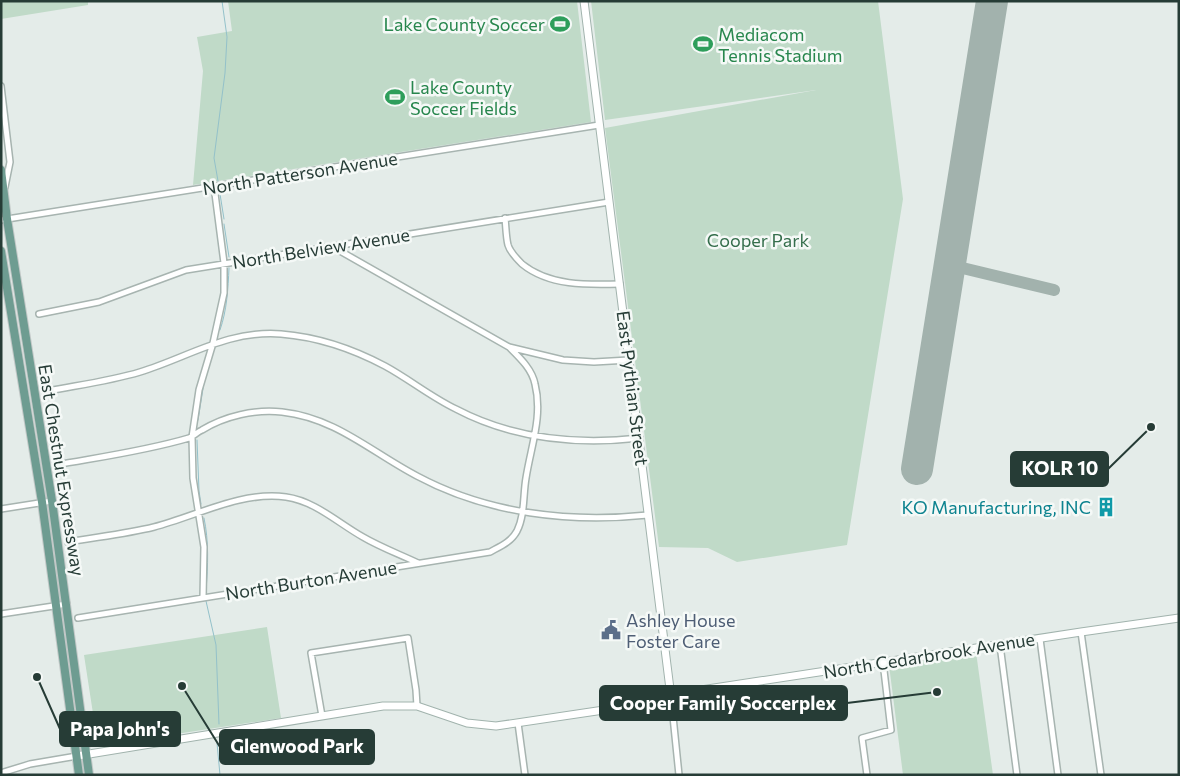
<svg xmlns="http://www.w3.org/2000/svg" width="1180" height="776" font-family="Commissioner,sans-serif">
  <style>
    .green { fill: #c0dac8 }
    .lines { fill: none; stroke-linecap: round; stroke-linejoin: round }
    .stream { stroke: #93c1ca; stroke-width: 1 }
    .taxiway { stroke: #a2b2ad; stroke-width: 12 }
    .runway { stroke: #a2b2ad; stroke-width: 32 }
    .street-casing { stroke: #a7b4b0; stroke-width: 8 }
    .secondary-casing { stroke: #a1b3ad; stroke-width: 9 }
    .primary-casing { stroke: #c2c8c7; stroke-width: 10 }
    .street { stroke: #fff; stroke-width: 5 }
    .secondary { stroke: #fff; stroke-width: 7 }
    .primary { stroke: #6e9c91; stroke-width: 8 }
    .labels { text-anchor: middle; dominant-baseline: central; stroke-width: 5; stroke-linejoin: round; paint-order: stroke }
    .leisure-label { font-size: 18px; fill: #27864d; stroke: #f5f9f7; text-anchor: start }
    .street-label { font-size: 18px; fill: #263c36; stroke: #f5f9f7 }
    .park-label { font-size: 18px; fill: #356e4c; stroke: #f5f9f7 }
    .culture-label { font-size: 18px; fill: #0d838f; stroke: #f5f9f7; text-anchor: end }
    .service-label { font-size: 18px; fill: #4e5e75; stroke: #f5f9f7; text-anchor: start }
    .leader { fill: none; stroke: #263c36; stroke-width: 2 }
    .callout-dot { fill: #263c36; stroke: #f5f9f7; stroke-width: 2 }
    .callout { fill: #263c36; stroke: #263c36; stroke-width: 2 }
    .callout-label { font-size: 19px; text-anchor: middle; font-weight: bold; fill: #fff }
  </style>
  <rect width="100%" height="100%" fill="#e4ece9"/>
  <path class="green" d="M1 1H88V5L1 19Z
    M228 1H577L591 122 193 185 203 71 197 37 232 31Z
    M591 1H878L903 199 847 545 737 562 708 548 659 547 605 128 816 90 605 120Z
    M267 627 281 718 98 746 84 655Z
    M976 652 993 775H903L889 665Z"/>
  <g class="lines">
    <path class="stream" d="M218 181 214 158 225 73 227 37 222 1
      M220 194 224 219
      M224 224 229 257
      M220 330C227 310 228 289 229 268
      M198 420 205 376
      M197 440 199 491 201 504
      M204 518C209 542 208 565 206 590
      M206 601 216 645 219 724
      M217 743 220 775"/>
    <path class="taxiway" d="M950 265 1054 290"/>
    <path class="runway" d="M917 469 992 1"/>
    <defs>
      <path id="street" d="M1 86 10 162 5 187
        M505 218C506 227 506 237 508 245 510 252 517 259 522 264 549 286 587 285 620 284
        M1 220 599 125
        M333 247 509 347 563 360 594 362 629 360
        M39 314 99 302 186 270 609 202
        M48 391C79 385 110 381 140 372 189 357 227 330 281 334 318 337 353 349 385 366 409 379 431 397 456 409 513 439 577 445 640 438
        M56 465C100 457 145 451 189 438 194 436 197 432 202 430 225 416 255 409 282 412 336 418 371 452 417 476 488 514 570 523 648 515
        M1 509 52 501
        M68 542C96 537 126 534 154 527 197 516 240 491 286 497 315 501 338 523 363 537 380 547 399 554 418 563
        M203 598 204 547 193 478 192 437 199 390 213 343 224 293V263L214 186
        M1 614 67 604
        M78 618 490 552C501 546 511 542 517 531 525 515 523 495 526 478 531 446 543 416 535 384 532 369 520 358 509 347
        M1081 632 1101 775
        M1040 639 1058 775
        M1000 645 1017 775
        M671 697 679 775
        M322 716 311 653 408 638 416 690 417 706
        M518 723 525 775
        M1 773 30 764 77 756
        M867 775 862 738 891 730 883 662"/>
      <path id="secondary" d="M584 1 671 697
        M77 756 383 706H417L467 723 496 726 644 704 688 692 1081 632 1179 618"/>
      <path id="primary" d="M1 170 7 219 52 501 89 775
        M1 251 42 502 79 775"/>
    </defs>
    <use href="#street" class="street-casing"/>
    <use href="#secondary" class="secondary-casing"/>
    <use href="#primary" class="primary-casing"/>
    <use href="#street" class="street"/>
    <use href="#secondary" class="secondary"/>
    <use href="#primary" class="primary"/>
  </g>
  <defs>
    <symbol id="stadium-bare" viewBox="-9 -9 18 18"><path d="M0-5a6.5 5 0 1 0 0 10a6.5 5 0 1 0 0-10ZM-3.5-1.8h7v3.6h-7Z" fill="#2e9e5b" stroke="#f5f9f7" stroke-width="2.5" paint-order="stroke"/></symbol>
    <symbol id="building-bare" viewBox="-9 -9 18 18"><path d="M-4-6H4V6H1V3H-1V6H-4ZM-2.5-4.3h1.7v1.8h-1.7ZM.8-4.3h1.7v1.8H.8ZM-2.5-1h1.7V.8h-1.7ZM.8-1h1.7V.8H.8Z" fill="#0f9aa8" stroke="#f5f9f7" stroke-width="2.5" paint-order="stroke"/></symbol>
    <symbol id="civic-bare" viewBox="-9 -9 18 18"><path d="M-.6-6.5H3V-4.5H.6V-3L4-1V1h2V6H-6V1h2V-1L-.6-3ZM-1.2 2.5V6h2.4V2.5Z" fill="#5c6f8a" stroke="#f5f9f7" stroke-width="2.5" paint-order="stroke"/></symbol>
  </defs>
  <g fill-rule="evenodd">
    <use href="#stadium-bare" x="546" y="10" width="28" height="28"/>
    <use href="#stadium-bare" x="689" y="30" width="28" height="28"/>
    <use href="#stadium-bare" x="381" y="83" width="28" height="28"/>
    <use href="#building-bare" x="1092" y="493" width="28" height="28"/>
    <use href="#civic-bare" x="597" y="616" width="28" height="28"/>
  </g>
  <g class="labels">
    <g class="leisure-label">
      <text x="545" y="24" text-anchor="end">Lake County Soccer</text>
      <text x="718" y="34">Mediacom<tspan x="718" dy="21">Tennis Stadium</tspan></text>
      <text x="410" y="87">Lake County<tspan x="410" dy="21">Soccer Fields</tspan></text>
    </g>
    <g class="street-label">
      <text transform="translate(300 173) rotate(-9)">North Patterson Avenue</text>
      <text transform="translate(321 248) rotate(-9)">North Belview Avenue</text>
      <text transform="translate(633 388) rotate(83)">East Pythian Street</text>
      <text transform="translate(62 470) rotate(81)">East Chestnut Expressway</text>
      <text transform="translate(311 580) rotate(-9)">North Burton Avenue</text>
      <text transform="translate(929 655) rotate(-9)">North Cedarbrook Avenue</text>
    </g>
    <g class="park-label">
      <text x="758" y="240">Cooper Park</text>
    </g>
    <g class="culture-label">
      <text x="1091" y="507">KO Manufacturing, INC</text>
    </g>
    <g class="service-label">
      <text x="626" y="620">Ashley House<tspan x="626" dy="21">Foster Care</tspan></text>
    </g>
  </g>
  <path class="leader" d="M1151 427L1108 469M937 692L847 703M37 677L60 729M182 686L220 747"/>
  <g class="callout-dot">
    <circle cx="1151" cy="427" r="5"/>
    <circle cx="937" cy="692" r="5"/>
    <circle cx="37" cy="677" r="5"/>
    <circle cx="182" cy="686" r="5"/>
  </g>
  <g class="callout">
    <rect x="1011" y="452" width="97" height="34" rx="5"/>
    <rect x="600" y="686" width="247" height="34" rx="5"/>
    <rect x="60" y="712" width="120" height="34" rx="5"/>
    <rect x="220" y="730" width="154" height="34" rx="5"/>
  </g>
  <g class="callout-label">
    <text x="1060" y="475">KOLR 10</text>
    <text x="723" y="710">Cooper Family Soccerplex</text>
    <text x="120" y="736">Papa John's</text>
    <text x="297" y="753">Glenwood Park</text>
  </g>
  <rect width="1180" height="776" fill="none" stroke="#263c36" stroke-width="5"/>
</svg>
